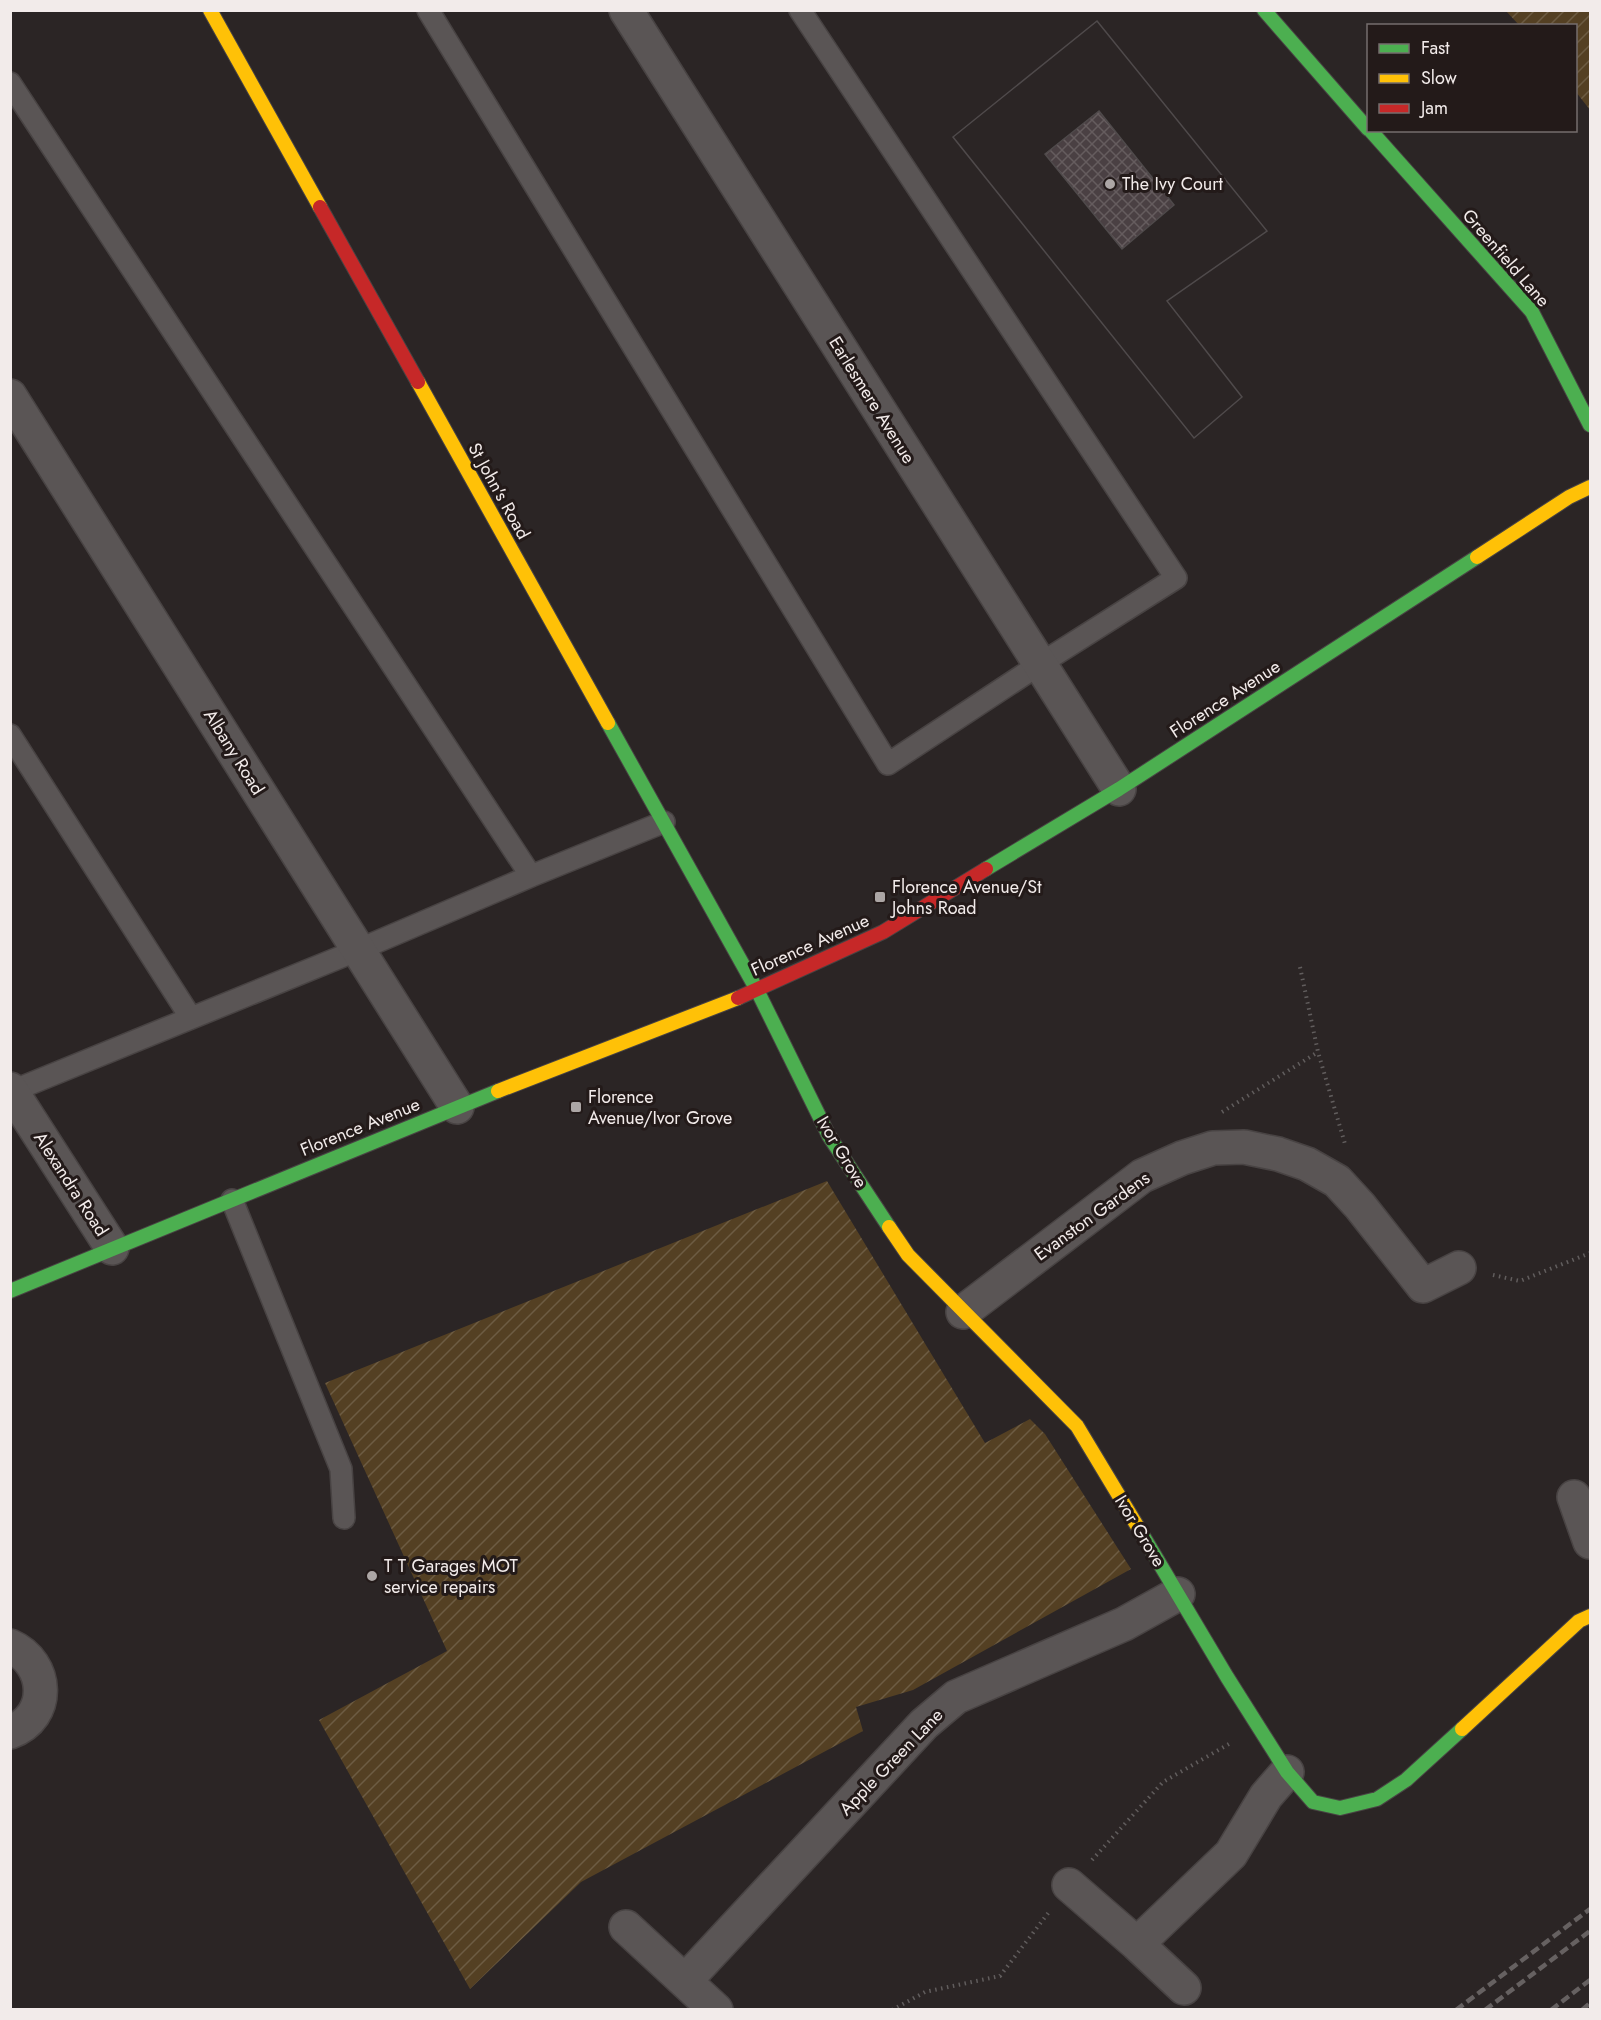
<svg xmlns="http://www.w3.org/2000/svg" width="1601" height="2020" font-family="Jost,sans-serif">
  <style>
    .garden { fill: url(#garden-furrows) }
    .building { fill: url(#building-cross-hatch); stroke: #4f4a4b; stroke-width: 1.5; fill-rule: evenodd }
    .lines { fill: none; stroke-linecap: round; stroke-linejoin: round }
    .lane-casing { stroke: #484343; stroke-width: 24 }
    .street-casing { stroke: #484343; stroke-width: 36 }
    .fast-casing { stroke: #484343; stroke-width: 16 }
    .slow-casing { stroke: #484343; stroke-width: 16 }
    .jam-casing { stroke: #484343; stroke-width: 16 }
    .path { stroke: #615d5d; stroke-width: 4; stroke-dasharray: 1.5 4.5; stroke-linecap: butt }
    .lane { stroke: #5a5555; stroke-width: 21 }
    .street { stroke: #5a5555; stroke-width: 33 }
    .fast { stroke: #4caf50; stroke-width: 14 }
    .slow { stroke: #ffc107; stroke-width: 14 }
    .jam { stroke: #c62828; stroke-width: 14 }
    .rail { stroke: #666161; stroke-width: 4.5; stroke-dasharray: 9 4.5; stroke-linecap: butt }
    .poi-dot { fill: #aca6a5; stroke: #231a19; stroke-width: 2 }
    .labels { text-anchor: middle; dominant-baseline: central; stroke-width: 6; stroke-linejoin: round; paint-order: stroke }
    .poi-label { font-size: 18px; fill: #f2ebea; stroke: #231a19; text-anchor: start }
    .street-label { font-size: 18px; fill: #f2ebea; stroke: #231a19 }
  </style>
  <defs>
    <pattern id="garden-furrows" width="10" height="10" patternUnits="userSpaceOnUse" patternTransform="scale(1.5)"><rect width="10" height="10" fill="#544023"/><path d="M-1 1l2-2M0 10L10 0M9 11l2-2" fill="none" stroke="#6d5c43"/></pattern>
    <pattern id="building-cross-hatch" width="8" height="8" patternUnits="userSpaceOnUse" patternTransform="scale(1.5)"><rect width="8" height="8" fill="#4a4043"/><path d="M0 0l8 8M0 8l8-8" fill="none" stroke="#655c5e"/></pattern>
  </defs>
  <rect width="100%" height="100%" fill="#2b2525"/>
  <path class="garden" d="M1506 11H1590V110L1576 92V26L1519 25Z
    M827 1181 985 1443 1030 1419 1045 1434 1131 1569 913 1690 856 1707 863 1731 581 1882 470 1989 319 1720 447 1651 325 1383Z"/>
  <path class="building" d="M1097 21 1267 231 1167 301 1242 397 1194 438 953 137ZM1099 111 1174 205 1122 249 1045 154Z
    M1097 21 1267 231 1167 301 1242 397 1194 438 953 137Z"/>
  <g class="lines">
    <defs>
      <path id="lane" d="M428 10 888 764 1040 664 1176 578 800 10
        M10 83 531 876 664 822
        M10 735 191 1018
        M10 1092 358 950 531 876
        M232 1200 341 1469 344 1518"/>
      <path id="street" d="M626 10 1119 789
        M10 396 457 1107
        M10 1089 112 1248
        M963 1312 1142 1176 1182 1158 1213 1148 1244 1147 1278 1154 1307 1164 1337 1181 1360 1206 1423 1286 1459 1268
        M1574 1497 1590 1542
        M10 1646C49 1663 52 1717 10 1732
        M1069 1885 1137 1944 1184 1988
        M626 1927 716 2010
        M1137 1944 1231 1854 1266 1796 1287 1772
        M685 1981 924 1724 956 1697 1124 1624 1178 1594"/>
      <path id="fast" d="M1264 10 1368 129
        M1370 130 1532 312 1590 425
        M608 723 757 990 829 1136 889 1227
        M986 869 1119 789 1477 557
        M10 1291 498 1091
        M1139 1529 1227 1677 1287 1772 1313 1802 1340 1808 1377 1799 1406 1780 1462 1729"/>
      <path id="slow" d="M210 10 320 207
        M418 382 608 723
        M1477 557 1569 497 1590 487
        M498 1091 738 998
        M889 1227 908 1255 1077 1426 1139 1529
        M1462 1729 1579 1621 1590 1616"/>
      <path id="jam" d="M320 207 418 382
        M738 998 883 932 986 869"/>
    </defs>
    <use href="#lane" class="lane-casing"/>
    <use href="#street" class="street-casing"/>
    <use href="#fast" class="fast-casing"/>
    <use href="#slow" class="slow-casing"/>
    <use href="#jam" class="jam-casing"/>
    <path class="path" d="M1300 967 1318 1052 1345 1144
      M1222 1112 1318 1052
      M1493 1275 1520 1281 1590 1253
      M1092 1860 1163 1782 1229 1744
      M892 2010 925 1992 1000 1976 1049 1912"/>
    <use href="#lane" class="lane"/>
    <use href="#street" class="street"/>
    <use href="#fast" class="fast"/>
    <use href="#slow" class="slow"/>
    <use href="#jam" class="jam"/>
    <path class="rail" d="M1456 2010 1590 1909
      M1485 2010 1590 1931
      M1551 2010 1590 1980
      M1582 2010 1590 2003"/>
  </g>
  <g class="poi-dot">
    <circle cx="1110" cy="184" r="6"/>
    <rect x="874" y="891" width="12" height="12" rx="3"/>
    <rect x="570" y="1101" width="12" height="12" rx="3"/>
    <circle cx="372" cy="1576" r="6"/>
  </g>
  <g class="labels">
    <g class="poi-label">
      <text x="1122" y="184">The Ivy Court</text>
      <text x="892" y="887">Florence Avenue/St<tspan x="892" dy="21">Johns Road</tspan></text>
      <text x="588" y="1097">Florence<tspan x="588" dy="21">Avenue/Ivor Grove</tspan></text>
      <text x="384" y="1566">T T Garages MOT<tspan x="384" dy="21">service repairs</tspan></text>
    </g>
    <g class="street-label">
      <text transform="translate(1506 258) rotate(49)">Greenfield Lane</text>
      <text transform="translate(872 400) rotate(58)">Earlesmere Avenue</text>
      <text transform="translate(499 491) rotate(61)">St John's Road</text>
      <text transform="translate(1225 699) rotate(-33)">Florence Avenue</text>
      <text transform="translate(234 752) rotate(58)">Albany Road</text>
      <text transform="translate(810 945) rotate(-24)">Florence Avenue</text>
      <text transform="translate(360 1127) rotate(-22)">Florence Avenue</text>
      <text transform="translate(842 1152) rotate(59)">Ivor Grove</text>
      <text transform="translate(71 1184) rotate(57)">Alexandra Road</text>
      <text transform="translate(1092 1216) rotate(-36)">Evanston Gardens</text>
      <text transform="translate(1140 1531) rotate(59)">Ivor Grove</text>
      <text transform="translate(891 1762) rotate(-46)">Apple Green Lane</text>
    </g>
  </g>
  <rect width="1601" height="2020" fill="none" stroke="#f2ebea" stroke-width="24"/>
  <rect x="1367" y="24" width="210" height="108" fill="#231a19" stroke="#766e6d" stroke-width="1.5"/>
  <rect x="1379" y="44" width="30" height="9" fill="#4caf50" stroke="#766e6d" stroke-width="1.5"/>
  <text x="1421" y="54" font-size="18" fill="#f2ebea">Fast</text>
  <rect x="1379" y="74" width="30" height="9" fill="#ffc107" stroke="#766e6d" stroke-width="1.5"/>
  <text x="1421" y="84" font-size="18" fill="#f2ebea">Slow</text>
  <rect x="1379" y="104" width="30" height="9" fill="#c62828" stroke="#766e6d" stroke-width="1.5"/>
  <text x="1421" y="114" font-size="18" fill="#f2ebea">Jam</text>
</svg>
